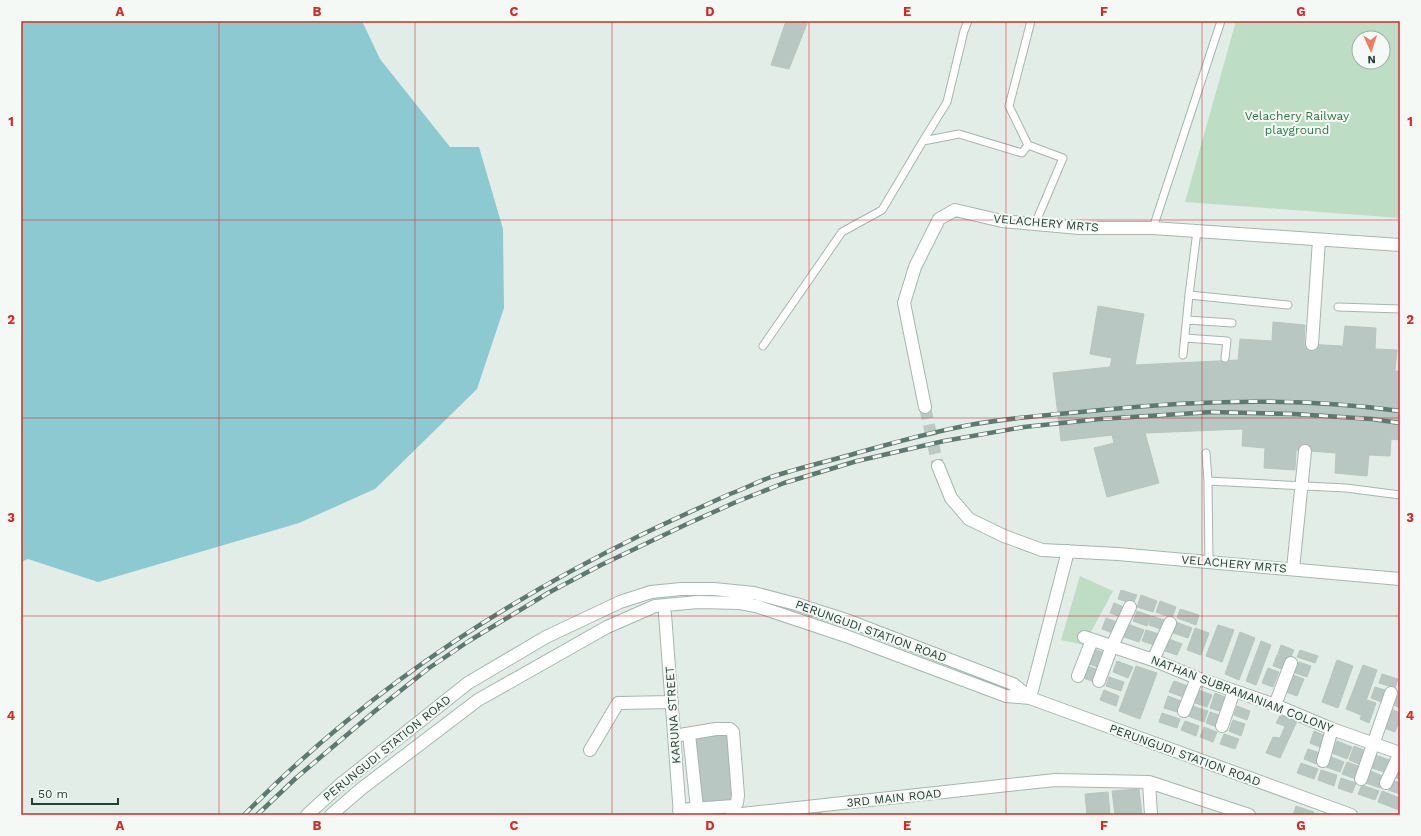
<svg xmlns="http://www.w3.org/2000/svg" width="1421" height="836" font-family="'Work Sans',sans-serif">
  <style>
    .green { fill: #bdddc4; fill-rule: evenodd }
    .water { fill: #8dc9d0 }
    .building { fill: #b8c7c1; stroke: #b6c6bf }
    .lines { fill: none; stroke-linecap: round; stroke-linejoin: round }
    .secondary-tunnel { stroke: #bdcac4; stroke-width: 12; stroke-dasharray: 12 6; stroke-linecap: butt }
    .lane-casing { stroke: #a6b5af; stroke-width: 9 }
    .street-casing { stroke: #a6b5af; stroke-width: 14 }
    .secondary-casing { stroke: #a2b8af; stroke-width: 14 }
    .lane { stroke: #fff; stroke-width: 7 }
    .street { stroke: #fff; stroke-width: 12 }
    .secondary { stroke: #fff; stroke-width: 12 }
    .rail-casing { stroke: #5e7971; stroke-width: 4.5 }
    .rail { stroke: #f4f9f6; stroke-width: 3; stroke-dasharray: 9; stroke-linecap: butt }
    .grid { fill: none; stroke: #d62828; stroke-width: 1; stroke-opacity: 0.55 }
    .labels { text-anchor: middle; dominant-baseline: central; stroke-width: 4; stroke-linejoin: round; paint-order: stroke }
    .park-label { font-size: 12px; fill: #2e7446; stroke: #f4f9f6 }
    .street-label { font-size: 12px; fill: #233e35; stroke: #f4f9f6 }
    .neatline { fill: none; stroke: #d62828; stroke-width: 1.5 }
    .grid-label { font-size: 13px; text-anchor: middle; font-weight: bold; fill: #d62828 }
  </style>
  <rect width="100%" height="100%" fill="#e3ede8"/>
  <path class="green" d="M1236 21H1400V218L1185 202ZM1359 38H1383V62H1359Z
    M1080 576 1113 591 1084 645 1061 640Z"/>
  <path class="water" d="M21 21H362L380 59 450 147H479L503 229 504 308 477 389 375 489 299 523 98 582 28 559 21 562Z"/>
  <path class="building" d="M786 21H808L789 69 771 65Z
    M1098 306 1144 314 1135 365 1238 360 1240 339 1272 341 1273 322 1305 325 1304 344 1343 346 1345 326 1376 328 1375 349 1397 350 1395 371H1400V440L1391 439 1390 456 1369 455 1367 476 1335 473 1336 453 1296 450 1295 470 1264 468 1265 448 1242 446 1243 429 1145 433 1159 483 1107 497 1094 448 1114 443 1112 435 1061 441 1053 373 1110 367 1112 358 1090 354Z
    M1121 590 1137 595 1133 604 1118 599Z
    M1141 595 1157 601 1153 612 1137 607Z
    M1160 601 1176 607 1172 618 1156 612Z
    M1114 603 1126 608 1122 617 1110 613Z
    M1180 609 1199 615 1196 625 1177 618Z
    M1137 611 1151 616 1147 626 1133 621Z
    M1152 616 1167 621 1163 630 1149 625Z
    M1106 618 1117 622 1113 633 1102 629Z
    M1176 622 1192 628 1188 638 1173 633Z
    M1128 624 1144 630 1139 642 1124 637Z
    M1218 625 1234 630 1222 662 1206 656Z
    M1195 628 1209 633 1201 655 1187 650Z
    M1146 630 1159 634 1154 645 1142 641Z
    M1240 632 1255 638 1239 680 1225 674Z
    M1169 639 1182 644 1177 655 1165 651Z
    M1261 641 1271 645 1256 685 1246 681Z
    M1281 645 1294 650 1290 659 1278 654Z
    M1094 649 1107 654 1101 668 1089 664Z
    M1300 650 1318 656 1315 663 1297 657Z
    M1277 655 1286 658 1282 669 1273 666Z
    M1337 660 1353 666 1338 708 1322 702Z
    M1117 661 1133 667 1128 678 1113 672Z
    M1299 662 1311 666 1307 677 1295 673Z
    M1085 665 1101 671 1097 683 1081 677Z
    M1363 665 1377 670 1361 715 1346 709Z
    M1136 666 1157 673 1140 719 1119 711Z
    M1268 668 1279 672 1273 687 1262 683Z
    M1290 674 1304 679 1297 696 1283 691Z
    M1382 674 1398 679 1395 688 1379 683Z
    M1109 677 1124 682 1121 691 1106 686Z
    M1174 681 1188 686 1183 697 1169 692Z
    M1375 687 1388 691 1384 703 1371 698Z
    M1196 689 1212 695 1207 707 1192 702Z
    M1104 690 1119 696 1116 706 1100 700Z
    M1215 693 1228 698 1223 712 1210 708Z
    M1398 695 1400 696V708L1394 705Z
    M1168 696 1181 701 1177 712 1164 708Z
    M1367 700 1376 703 1369 723 1360 719Z
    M1192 706 1208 711 1204 722 1188 716Z
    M1237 706 1250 711 1247 720 1234 715Z
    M1391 709 1400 713V719L1395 732 1384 728Z
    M1210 712 1222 716 1217 727 1206 723Z
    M1282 712 1298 719 1280 758 1266 753 1273 737 1280 738 1285 726 1276 723Z
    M1162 713 1180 719 1177 728 1159 722Z
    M1233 720 1245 724 1241 736 1229 731Z
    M1185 721 1199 726 1196 736 1181 730Z
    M1204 727 1217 732 1213 742 1200 737Z
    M1314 731 1326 736 1322 748 1310 743Z
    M1224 734 1239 739 1235 749 1220 744Z
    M730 735 732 801 698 802 696 736Z
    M1337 741 1352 747 1347 759 1332 753Z
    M1354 746 1366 751 1361 765 1349 760Z
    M1308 749 1320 753 1316 764 1304 759Z
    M1373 754 1389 760 1384 772 1369 767Z
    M1329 756 1344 762 1340 772 1326 767Z
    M1347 762 1361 767 1356 779 1342 774Z
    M1301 763 1318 769 1314 779 1297 773Z
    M1400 763V779L1394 777Z
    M1321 770 1337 775 1334 786 1318 780Z
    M1368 770 1385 777 1380 788 1363 782Z
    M1341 778 1356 783 1352 793 1338 788Z
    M1392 780 1400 783V794L1388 790Z
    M1362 785 1379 791 1375 800 1358 794Z
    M1139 789 1142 815H1115L1112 791Z
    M1382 791 1400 798 1399 810 1378 802Z
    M1108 792 1110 815H1087L1085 794Z
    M1296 806 1314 812 1313 815H1293Z
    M821 812 822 815H797V814Z"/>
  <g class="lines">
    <path class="secondary-tunnel" d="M925 407 938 466"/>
    <defs>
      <path id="lane" d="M1031 21 1009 106 1028 145 1063 158 1035 224
        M923 141 947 102 964 31 968 21
        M1153 228 1221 21
        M1197 231 1189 295 1288 305
        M1338 307 1400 309
        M1187 320 1232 323
        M1185 338 1227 341 1225 358
        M763 346 842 232 882 210 923 141 959 134 1022 153 1028 145
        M1183 355 1189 295
        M1206 453 1208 481
        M1209 562 1208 481 1346 488 1400 495"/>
      <path id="street" d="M1312 344 1319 240
        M1293 569 1305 451
        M665 614 680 815
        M1084 637 1153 660 1197 678 1275 705 1332 729 1400 753
        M1153 660 1170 623
        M1078 676 1092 640
        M1099 681 1112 646 1130 607
        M1275 705 1291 663
        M1184 711 1197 678
        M1222 726 1234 691
        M689 734 697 809
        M674 736 716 729H730L733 732 738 795 737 803 734 806 679 810
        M590 750 618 703 672 702
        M1323 761 1332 729
        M1361 779 1391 693
        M1149 782 1249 815
        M1386 783 1400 753
        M732 815 1055 780 1149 782 1151 815"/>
      <path id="secondary" d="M925 407 904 303 915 267 939 219 955 210 1002 221 1079 228H1153L1400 245
        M938 466 951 498 969 519 1004 536 1042 550 1118 554 1400 579
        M1030 698 1068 551
        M307 815 341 784 468 683 546 637 620 602 651 592 681 589H714L754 593 796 604 849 621 1013 684 1030 698
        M331 815 361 789 478 700 607 627 655 606 698 602 740 603 756 606 846 636 1006 696 1030 698 1351 815"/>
    </defs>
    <use href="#lane" class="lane-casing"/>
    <use href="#street" class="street-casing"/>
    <use href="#secondary" class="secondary-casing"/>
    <use href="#lane" class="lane"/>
    <use href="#street" class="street"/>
    <use href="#secondary" class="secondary"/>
    <defs>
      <path id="rail" d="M244 815C359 697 495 606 643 534 672 520 701 507 730 494 744 489 757 482 771 477 799 468 829 461 857 453 896 442 935 431 975 424 1016 417 1059 414 1101 410 1200 400 1301 397 1400 411
        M257 815 296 778 375 711 429 668 469 641 548 593 601 565 687 524 736 502 784 483 857 461 944 441 1024 427 1100 419 1212 412 1294 414 1372 419 1400 423"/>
    </defs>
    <use href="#rail" class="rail-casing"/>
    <use href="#rail" class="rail"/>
  </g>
  <path class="grid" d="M219 21V815M415 21V815M612 21V815M809 21V815M1006 21V815M1202 21V815M21 220H1400M21 418H1400M21 616H1400"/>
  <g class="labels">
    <g class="park-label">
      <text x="1297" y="116">Velachery Railway<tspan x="1297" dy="14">playground</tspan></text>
    </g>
    <g class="street-label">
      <text transform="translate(1046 223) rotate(5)">VELACHERY MRTS</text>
      <text transform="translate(1234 564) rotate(5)">VELACHERY MRTS</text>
      <text transform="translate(871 631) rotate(20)">PERUNGUDI STATION ROAD</text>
      <text transform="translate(1242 694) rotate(21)">NATHAN SUBRAMANIAM COLONY</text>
      <text transform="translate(673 715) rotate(-94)">KARUNA STREET</text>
      <text transform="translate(387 748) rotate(-39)">PERUNGUDI STATION ROAD</text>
      <text transform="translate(1185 755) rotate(20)">PERUNGUDI STATION ROAD</text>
      <text transform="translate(894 798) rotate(-6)">3RD MAIN ROAD</text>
    </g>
  </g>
  <rect width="1421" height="836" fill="none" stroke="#f4f9f6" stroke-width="44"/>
  <g transform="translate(1371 50) rotate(177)"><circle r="19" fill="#f4f9f6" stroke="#a0aea9"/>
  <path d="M0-3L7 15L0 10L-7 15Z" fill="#ef7c5f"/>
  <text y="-6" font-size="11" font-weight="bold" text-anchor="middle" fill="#233e35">N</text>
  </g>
  <path d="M32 798v6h86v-6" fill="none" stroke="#233e35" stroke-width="2"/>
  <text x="38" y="798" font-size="12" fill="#233e35" stroke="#f4f9f6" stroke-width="3" paint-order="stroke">50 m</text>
  <rect x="22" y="22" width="1377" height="792" class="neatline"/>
  <g class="grid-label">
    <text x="120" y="16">A</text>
    <text x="317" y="16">B</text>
    <text x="514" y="16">C</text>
    <text x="710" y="16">D</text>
    <text x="907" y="16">E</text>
    <text x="1104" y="16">F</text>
    <text x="1301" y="16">G</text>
    <text x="11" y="126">1</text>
    <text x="1410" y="126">1</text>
    <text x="11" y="324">2</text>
    <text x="1410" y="324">2</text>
    <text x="11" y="522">3</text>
    <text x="1410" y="522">3</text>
    <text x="11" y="720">4</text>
    <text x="1410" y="720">4</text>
    <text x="120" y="830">A</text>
    <text x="317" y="830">B</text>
    <text x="514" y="830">C</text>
    <text x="710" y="830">D</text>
    <text x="907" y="830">E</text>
    <text x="1104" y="830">F</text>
    <text x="1301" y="830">G</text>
  </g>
</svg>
